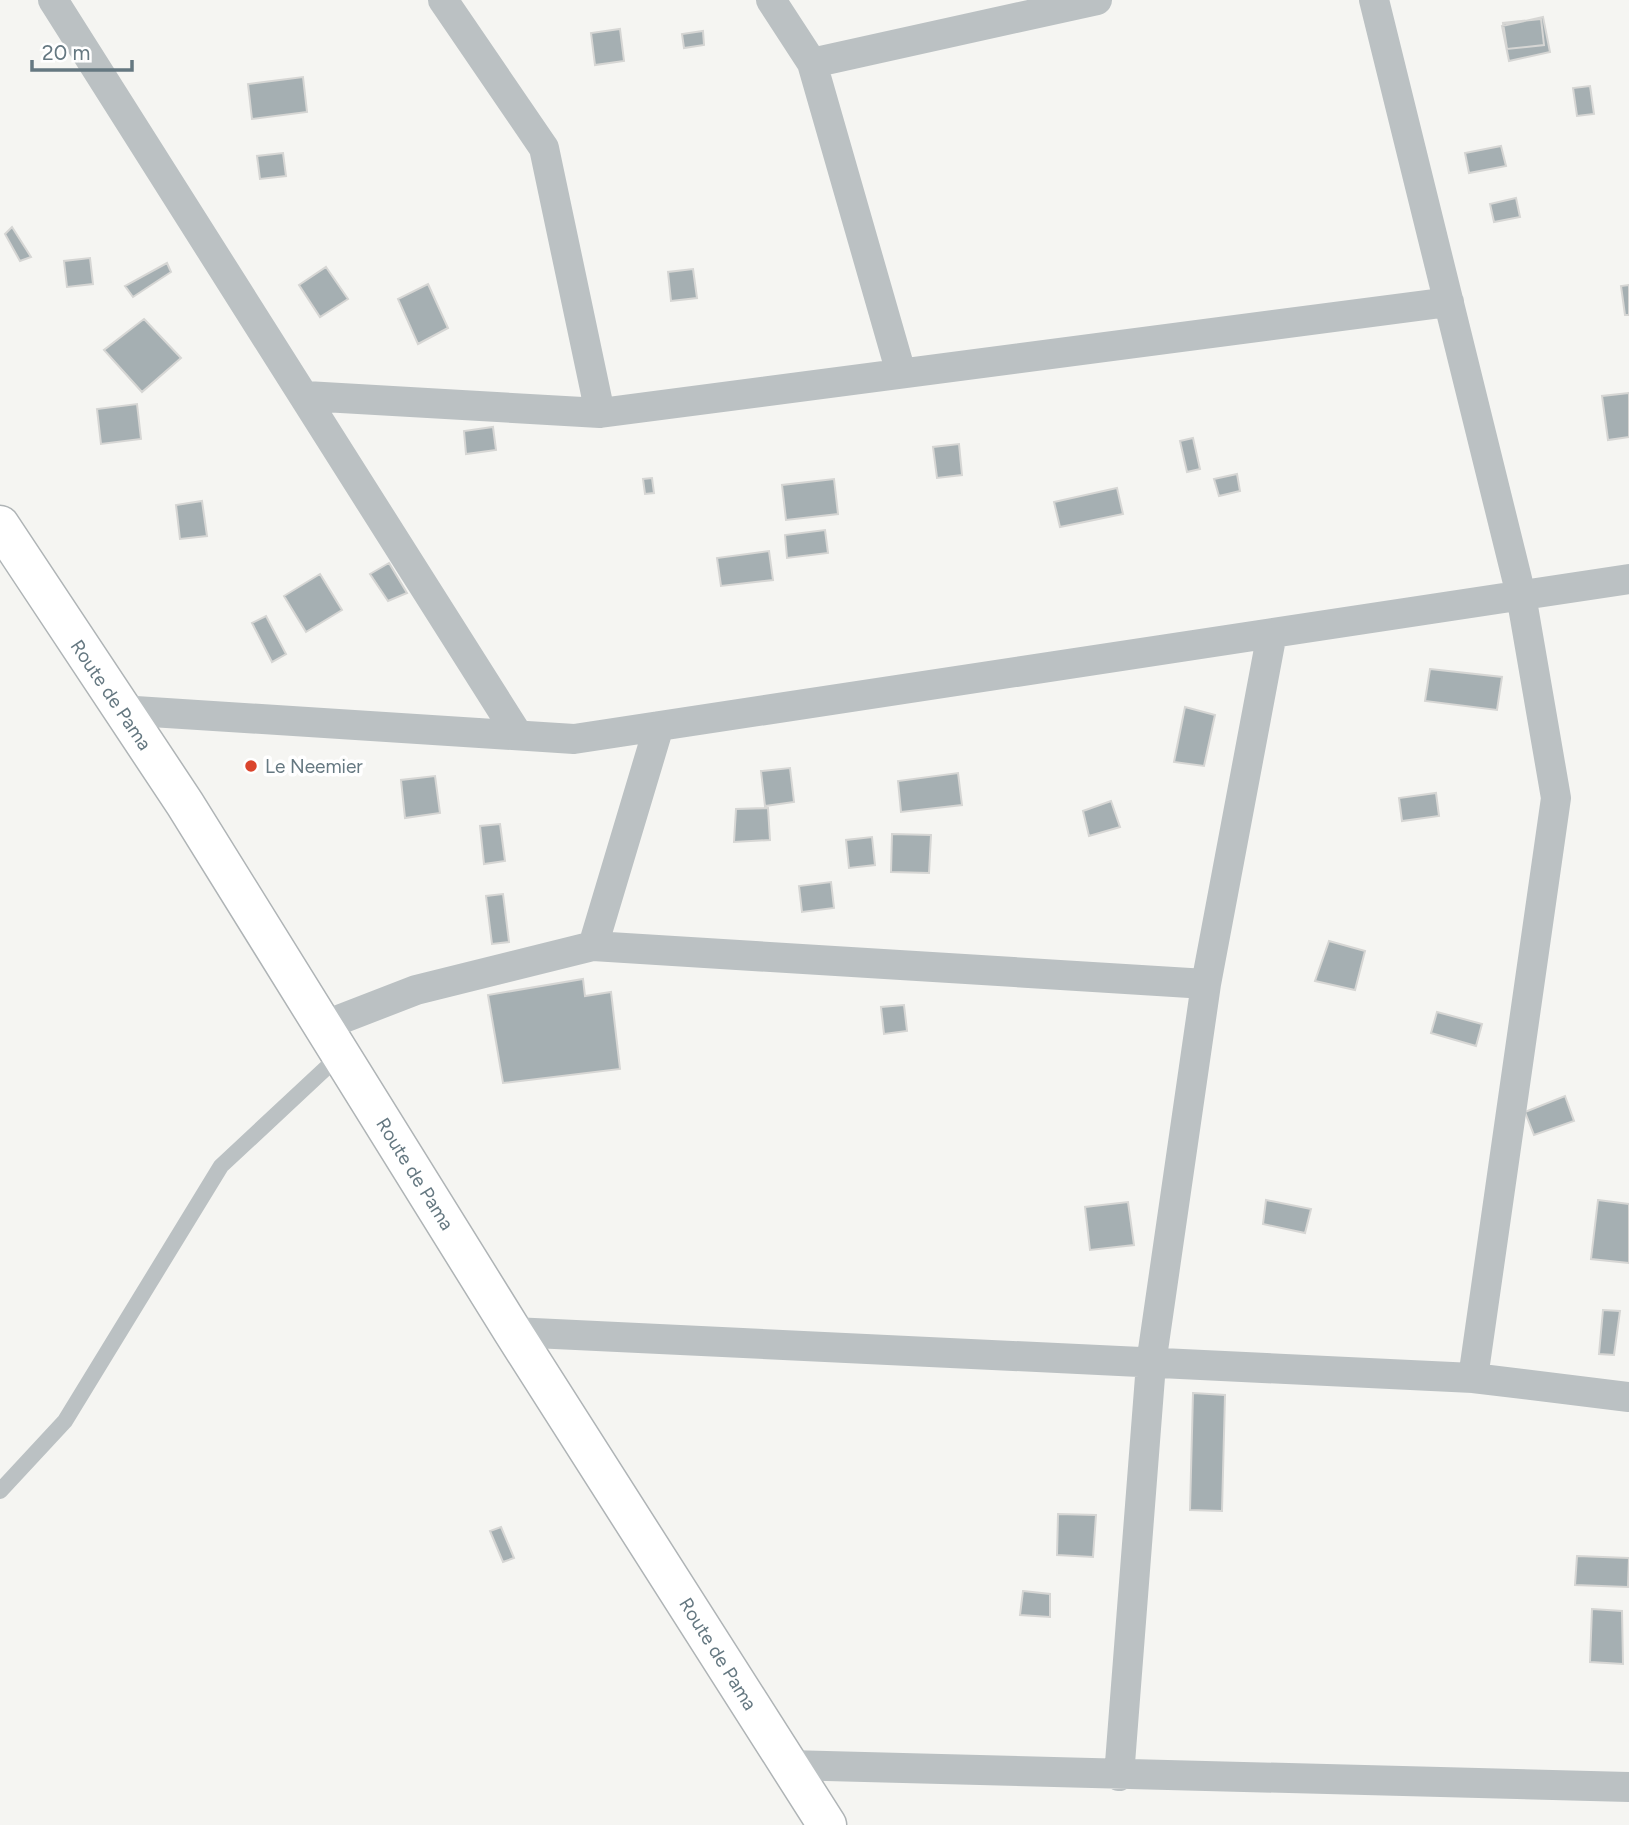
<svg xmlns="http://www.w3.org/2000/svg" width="1629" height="1825" font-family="Figtree,sans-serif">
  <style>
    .building { fill: #a5afb2; stroke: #d6d6d4; stroke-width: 2 }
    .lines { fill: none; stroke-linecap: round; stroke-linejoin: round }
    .trunk-casing { stroke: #afb4b6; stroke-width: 41 }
    .service { stroke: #bbc1c3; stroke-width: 16 }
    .minor { stroke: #bbc1c3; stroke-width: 30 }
    .trunk { stroke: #fff; stroke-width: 38 }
    .poi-dot { fill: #da442c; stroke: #fff; stroke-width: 2.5 }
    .labels { text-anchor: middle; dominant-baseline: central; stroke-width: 7; stroke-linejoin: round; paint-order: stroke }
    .street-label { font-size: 19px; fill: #657881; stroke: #fff }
    .poi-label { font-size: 19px; fill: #657881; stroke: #fff; text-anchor: start }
  </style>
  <rect width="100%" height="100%" fill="#f5f5f2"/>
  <path class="building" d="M1543 17 1550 52 1509 61 1502 26Z
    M1541 19 1544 45 1507 49 1503 23Z
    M620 29 624 61 595 65 591 33Z
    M703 31 704 45 684 48 682 34Z
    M303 77 307 112 252 119 248 84Z
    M1590 86 1594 114 1577 116 1573 88Z
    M1501 146 1506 166 1469 173 1465 153Z
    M283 153 286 176 260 179 257 156Z
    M1516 198 1520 217 1494 222 1490 204Z
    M12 227 31 257 20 261 5 234Z
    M90 258 93 284 67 287 64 261Z
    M167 263 171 272 133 297 125 286Z
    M326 267 348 299 320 317 299 285Z
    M693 269 697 298 671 301 668 272Z
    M428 284 448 328 418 344 398 299Z
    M1629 285V315H1625L1621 286Z
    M144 319 181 358 142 392 104 350Z
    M1629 393V437L1608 440 1602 396Z
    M137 404 141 439 101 444 97 409Z
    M493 427 496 450 466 454 464 431Z
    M1193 438 1200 469 1187 472 1180 441Z
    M959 444 962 475 937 478 933 447Z
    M1237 474 1240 491 1219 496 1214 479Z
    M652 478 654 493 645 494 643 479Z
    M834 479 838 514 786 520 782 485Z
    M1117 488 1123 514 1060 527 1054 502Z
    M202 501 207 536 180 539 176 505Z
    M825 530 828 553 787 558 785 535Z
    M769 551 773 580 721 586 717 558Z
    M389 563 407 593 388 601 370 574Z
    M320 574 342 610 306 632 284 596Z
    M266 616 286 654 272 662 252 623Z
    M1430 669 1502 677 1497 710 1425 701Z
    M1185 707 1215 715 1204 766 1174 762Z
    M790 768 794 802 765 806 761 771Z
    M958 773 962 805 901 812 898 781Z
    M435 776 440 813 405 818 401 780Z
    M1436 793 1439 816 1402 821 1399 798Z
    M1111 801 1120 827 1089 836 1083 811Z
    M768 808 770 840 734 842 736 809Z
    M500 824 505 861 484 864 480 826Z
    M892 834 931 835 929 873 891 872Z
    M872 837 875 865 849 868 846 840Z
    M831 882 834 908 802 912 799 886Z
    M503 894 509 942 492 944 486 896Z
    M1329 941 1365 951 1355 990 1315 981Z
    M583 979 585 996 611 992 620 1069 503 1083 488 995Z
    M904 1005 907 1031 884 1034 881 1007Z
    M1437 1012 1482 1024 1476 1046 1431 1033Z
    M1565 1096 1574 1121 1534 1135 1525 1112Z
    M1266 1200 1311 1209 1305 1233 1263 1224Z
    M1598 1200 1629 1204V1263L1591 1259Z
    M1128 1202 1134 1245 1090 1250 1085 1207Z
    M1603 1310 1620 1311 1614 1355 1599 1354Z
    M1193 1393 1225 1395 1222 1511 1190 1510Z
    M1058 1514 1096 1515 1093 1557 1057 1555Z
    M501 1527 514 1558 503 1562 490 1531Z
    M1577 1556 1629 1558 1628 1587 1575 1585Z
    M1023 1591 1050 1594V1617L1020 1615Z
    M1592 1609 1622 1611 1623 1664 1590 1662Z"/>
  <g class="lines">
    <defs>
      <path id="trunk" d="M0 525 185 804 513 1332 827 1825"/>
    </defs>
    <use href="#trunk" class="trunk-casing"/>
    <path class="service" d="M0 1491 65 1421 221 1166 340 1055"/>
    <path class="minor" d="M53 0 518 735
      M443 0 544 148 600 413
      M771 0 812 63 901 373
      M1374 0 1521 595 1556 798 1473 1378
      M812 63 1097 0
      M306 396 600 413 1449 302
      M120 710 574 739 1629 579
      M593 946 1206 984
      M323 1026 416 990 593 946 659 726
      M513 1332 1473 1378 1629 1397
      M788 1765 1629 1787
      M1119 1776 1151 1364 1206 984 1272 633"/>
    <use href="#trunk" class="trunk"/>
  </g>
  <circle class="poi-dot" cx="251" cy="766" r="7"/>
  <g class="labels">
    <g class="street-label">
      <text transform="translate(111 695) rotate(56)">Route de Pama</text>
      <text transform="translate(415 1174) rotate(58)">Route de Pama</text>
      <text transform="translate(718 1654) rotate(58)">Route de Pama</text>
    </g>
    <g class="poi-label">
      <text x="265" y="766">Le Neemier</text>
    </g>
  </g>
  <path d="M32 60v10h100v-10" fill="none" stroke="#657881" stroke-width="3.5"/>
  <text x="42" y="60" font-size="21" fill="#657881" stroke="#ffffff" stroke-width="5" paint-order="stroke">20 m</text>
</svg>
